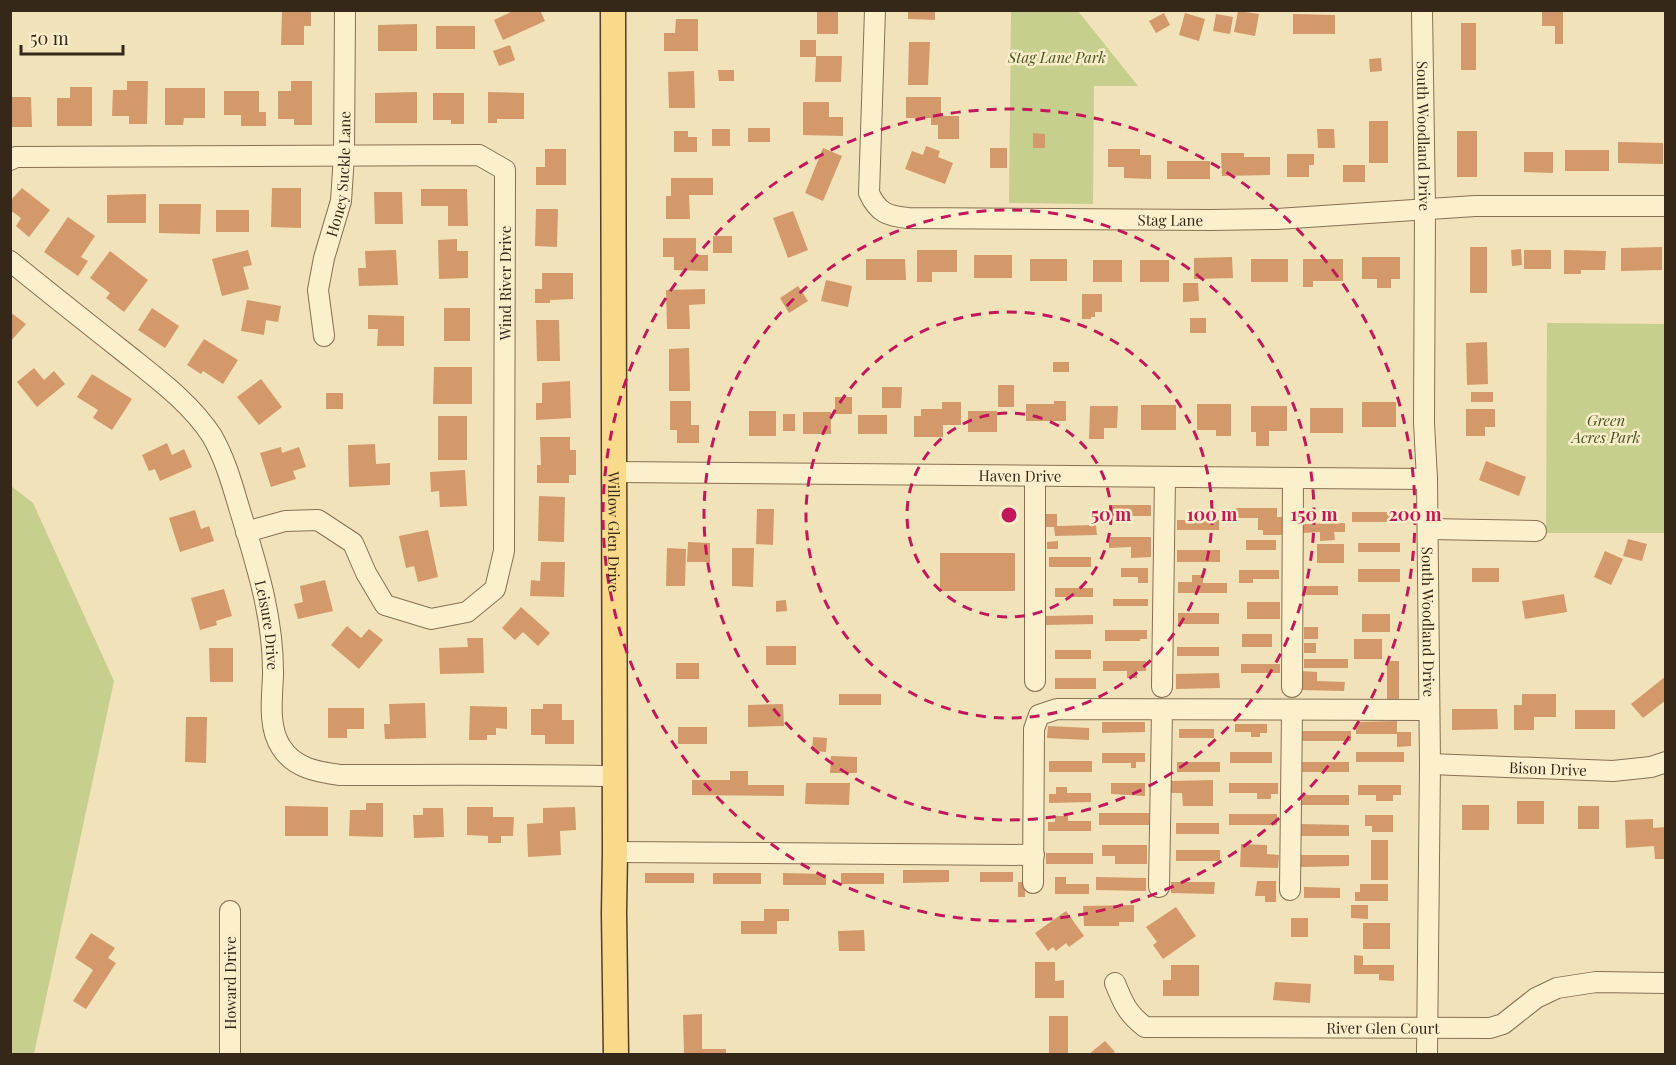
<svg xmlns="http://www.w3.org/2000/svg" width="1676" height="1065" font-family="'Playfair Display',serif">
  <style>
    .green { fill: #c6cf8d }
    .building { fill: #d3996b }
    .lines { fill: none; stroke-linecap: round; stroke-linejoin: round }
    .minor-casing { stroke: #887052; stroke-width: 22 }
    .major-casing { stroke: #553e28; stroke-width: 27 }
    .minor { stroke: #fcefcc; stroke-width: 20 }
    .major { stroke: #f9da8b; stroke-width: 24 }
    .ring { fill: none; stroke: #c2185b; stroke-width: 3; stroke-dasharray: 10 8 }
    .labels { text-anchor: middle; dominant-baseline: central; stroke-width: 5; stroke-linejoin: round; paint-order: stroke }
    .park-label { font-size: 15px; font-style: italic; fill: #45541e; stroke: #f8ecc9 }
    .street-label { font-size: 15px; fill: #362819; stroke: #f8ecc9 }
    .centre { fill: #c2185b; stroke: #f8ecc9; stroke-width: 3 }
    .ring-label { font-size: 18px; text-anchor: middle; font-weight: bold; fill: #c2185b; stroke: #f8ecc9; stroke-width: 5; stroke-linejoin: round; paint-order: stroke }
  </style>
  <rect width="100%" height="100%" fill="#f1e2b9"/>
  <path class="green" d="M1011 11H1078L1138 86H1094L1093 204 1009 203Z
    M1547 323 1665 324V533H1546Z
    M11 486 33 503 114 681 34 1054H10Z"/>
  <path class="building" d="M282 10H311V26H304V45H281Z
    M515 10H540L545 21 503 40 494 20Z
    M817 10H838V34H817Z
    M908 10H935V20L908 19Z
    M1542 10H1563V44H1555V26H1542Z
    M1238 11 1259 14 1255 36 1234 32Z
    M1164 13 1170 25 1156 33 1149 21Z
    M1185 13 1205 19 1199 41 1179 35Z
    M1216 14 1233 17 1230 34 1213 31Z
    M1293 14 1335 15V34H1293Z
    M676 19H698V51H664V33H675Z
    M1461 23H1476V70H1461Z
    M417 24V51H378V25Z
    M436 26H475V49H436Z
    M800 40H816V56H842L841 82H815L816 57H800Z
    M909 42H930L928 85H908Z
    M510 45 515 60 499 66 493 51Z
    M1381 58 1382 71 1370 72 1369 59Z
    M718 70H734V81H719Z
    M694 71 695 108H669L668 72Z
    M127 81H148L147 124H129V116H112L113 90H127Z
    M291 81H312V125H294V119H278V91H291Z
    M70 87H92V126H57V98H70Z
    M165 88H205V118H184L183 125H165Z
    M224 91H259V112H266V126H241V115H224Z
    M417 92V123H375V93Z
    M488 92 524 93V119H497V123H488Z
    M433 93H464V124H451V120H433Z
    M10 97H31L32 127H10Z
    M906 97H941V116H959V139H938V125H931V118H906Z
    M803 102H829V117H843V136L803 135Z
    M1369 121H1388V163H1369Z
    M748 128H770V142H748Z
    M712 129H730V146H712Z
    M1317 129H1334L1335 148H1318Z
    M674 131H688V137H697V152H674Z
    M1457 131H1477V177H1457Z
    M1033 133 1045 134V148H1033Z
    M1618 142 1663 143V164L1618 163Z
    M926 146 940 151 938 157 953 163 945 184 905 169 912 151 923 155Z
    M823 148 842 156 823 201 805 193Z
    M990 148H1007V168H990Z
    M545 149H566V185H536V167H545Z
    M1108 149H1140V155H1151V179L1124 178V167H1108Z
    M1565 150H1609V171H1565Z
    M1524 152H1553V173L1524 172Z
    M1221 153H1244V157H1270V175L1222 176Z
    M1287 154H1314V165H1309V177H1287Z
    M1167 161H1210V179H1167Z
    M1343 165H1365V182H1343Z
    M671 178H713V195H689L690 219H666V196H671Z
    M22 188 50 210 29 237 16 226 21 218 10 210V201Z
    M272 188H301V228L271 227Z
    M421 189H467L468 226H448V206H421Z
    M374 192H402L403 224H375Z
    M146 194V223H107V195Z
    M159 204H201L200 234 159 233Z
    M536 209H558L557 247 535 246Z
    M216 210H249V232H216Z
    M793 211 808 250 788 258 773 218Z
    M68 217 95 236 81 257 88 261 78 276 44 252Z
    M713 236H732V253H713Z
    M663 238H696V255H708V271L674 270V257H663Z
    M457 239V251H468V278L439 279 438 240Z
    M1470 247H1487V293H1470Z
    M1662 247V270L1621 271V248Z
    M1521 249 1522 265 1512 266 1511 250Z
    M248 250 252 265 243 267 249 289 222 296 212 259Z
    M396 250 398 285 359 286 358 268H366L365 251Z
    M917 250H957V272H932V282H917Z
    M1524 250H1551V269H1524Z
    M1564 250 1606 251 1605 270H1581V274H1564Z
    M110 251 148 280 124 312 106 298 110 293 90 278Z
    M974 255H1012V278H974Z
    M1232 257 1233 278 1194 279V258Z
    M1362 257H1400V279H1391V288H1377V279H1362Z
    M866 259H905L906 280H866Z
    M1030 259H1067V281H1030Z
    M1251 259H1288V282H1251Z
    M1303 259H1343V281H1313V287H1303Z
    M1093 260H1122V282H1093Z
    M1140 260H1169V282H1140Z
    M542 273H573V299L550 300V303H535V289H542Z
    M826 280 852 286 848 307 821 301Z
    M1183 283H1198L1199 301 1183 302Z
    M798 286 808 301 789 313 780 298Z
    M705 289V304L689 305 690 329H667L666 290Z
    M1082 294H1102V312H1095V317H1091V319H1082Z
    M247 300 281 306 278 322 266 320 264 335 241 331Z
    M152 308 179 326 165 348 138 330Z
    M444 308H470V341H444Z
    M10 312 26 324 10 342Z
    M368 315 404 316V346H377L378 329H368Z
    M1190 318H1206V333H1190Z
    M536 320H559L560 361H537Z
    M204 339 238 360 223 384 203 371 201 374 187 365Z
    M1487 342 1488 384 1467 385 1466 343Z
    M689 348 690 391H669V349Z
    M1053 362H1069V372H1053Z
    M434 367H472V404H433Z
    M34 368 44 380 54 371 65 384 37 407 17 382Z
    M92 374 132 399 112 430 93 418 98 410 77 397Z
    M261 379 282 407 259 425 237 397Z
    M570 381 571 418 536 420V403H542V383Z
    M998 385H1014V407H998Z
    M882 387H902L901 408H882Z
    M1471 392H1493V402H1471Z
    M326 393H343V409H326Z
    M835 397H852V414H835Z
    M670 401H691V425H699V443H677V430H670Z
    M1054 401H1066V421H1026V404H1054Z
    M942 402H961V425H943V437H914V416H921V409H942Z
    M1362 402H1396V427H1362Z
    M1197 404H1231V436H1216V430H1197Z
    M1141 405H1176V430H1141Z
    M1090 406H1118L1117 428H1104V439H1089Z
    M1251 406H1287V431H1269V446H1256V432H1251Z
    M1310 408H1343V433H1310Z
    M1466 409H1495V427H1485V436H1466Z
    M749 411H776V436H749Z
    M968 411H997V432H968Z
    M803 412H831V434H803Z
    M783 414H795V431H783Z
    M858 415H887V434H858Z
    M438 416H467V460H438Z
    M540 437H570V450H576V475H569V483H537V465H541Z
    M167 443 172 455 184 449 192 467 160 481 155 469 149 471 142 455Z
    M375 444 376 464 390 463V485L349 487 348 445Z
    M281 447 282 453 299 447 306 467 293 471 296 479 271 487 260 453Z
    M1486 461 1526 477 1519 496 1479 480Z
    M465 470 467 506 440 507 439 491 431 492 430 472Z
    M539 496 565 497 564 542 538 541Z
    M1109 505H1151V516H1109Z
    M1236 508H1277V517H1282V535H1263V530H1258V518H1236Z
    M757 509H774L773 545 756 544Z
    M195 510 201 529 209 526 214 541 180 552 169 518Z
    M1352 512H1404V522H1352Z
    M1044 514H1057V526L1096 525 1097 535 1055 536 1054 527H1044Z
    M1177 520H1219V530H1177Z
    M1345 523V532H1334L1335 540 1320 541V532L1303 533V524Z
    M428 530 438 577 418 582 414 566 406 568 399 536Z
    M1109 537H1151V557L1131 558V547L1109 548Z
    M1628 539 1647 544 1642 561 1623 556Z
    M1246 540H1276V550H1246Z
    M1058 541V549H1047V542Z
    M688 542 710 543V562H687Z
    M1358 543H1400V552H1358Z
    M1317 544H1344V563H1317Z
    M667 548 686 549 685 586H666Z
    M732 548H754L753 587 732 586Z
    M1177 550H1220V562H1177Z
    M1605 551 1623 559 1611 585 1594 577Z
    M940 553H1015V591H940Z
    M1049 557H1091V567H1049Z
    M541 562H565L564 597 530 596 531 580 540 581Z
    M1121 568H1148V583H1138V577H1121Z
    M1472 568H1499V582H1472Z
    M1358 569H1400V582H1358Z
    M1239 570H1279V579H1253V583H1239Z
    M1192 575H1203V583H1227V593H1178V582H1192Z
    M325 580 333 611 298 619 294 604 303 602 300 586Z
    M1304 586H1338V595H1304Z
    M1055 588H1093V597H1055Z
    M224 589 232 616 216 621 217 625 200 630 191 598Z
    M1564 594 1567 612 1525 619 1522 601Z
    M1113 599H1148V606H1113Z
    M786 600 787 611 776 612V601Z
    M1247 602H1280V619H1247Z
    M521 607 550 633 538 646 523 632 515 640 502 628Z
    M1178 613H1219V624H1178Z
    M1362 614H1390V632H1362Z
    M1093 615V624L1045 625V616Z
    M347 626 361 638 369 629 383 640 359 669 331 645Z
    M1304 627H1318V639H1304Z
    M1105 630H1147V639H1140V641H1105Z
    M1242 634H1272V647H1242Z
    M467 638H483L484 673 440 674 439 648 468 647Z
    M1354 639H1382V659H1354Z
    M1304 643H1316V653H1304Z
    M766 646H796V665H766Z
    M1177 647H1219V656H1177Z
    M209 648H233V682H210Z
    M1055 650H1091V659H1055Z
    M1304 659H1348V668H1304Z
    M1103 661H1146V671H1137V678H1127V671H1103Z
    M1387 661H1399V701H1387Z
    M676 663H699V679H676Z
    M1241 664H1280V673H1241Z
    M1301 671 1317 672V681L1345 682 1344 691 1301 690Z
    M1219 673 1220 688 1176 689V674Z
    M1666 676V700L1643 718 1631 704Z
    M1055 678H1096V689H1055Z
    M839 694H881V705H839Z
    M1522 694H1556V717H1534V730H1514V705H1522Z
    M425 703 426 738 385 739 384 724H390L389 704Z
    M543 704H562V720H574V744H545V735H531V709H543Z
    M783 704 784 726 748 727V705Z
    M470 706 507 707V729L496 728V735H487V740H469Z
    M328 708H364V729H347V738H328Z
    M1452 709H1497L1498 729 1452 730Z
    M1575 710H1615V729H1575Z
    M186 717H207L206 763 185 762Z
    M1397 721V734H1356V722Z
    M1102 722H1145V732L1102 733Z
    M1235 724H1267V733H1260V737H1251V732H1235Z
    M1048 726 1089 728V740L1047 738Z
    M678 727H707V744H678Z
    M1179 729H1214V738H1179Z
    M1301 731H1351V741H1301Z
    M1397 732H1411V746L1397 747Z
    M813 737 827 738 826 752 812 751Z
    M1230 752H1272V763H1230Z
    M1356 752H1404V762H1356Z
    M1102 753H1145V762H1136V768H1131V763H1102Z
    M831 756 857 757V773H830Z
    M1049 761H1092V772H1049Z
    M1177 762H1220V772H1177Z
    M1301 762H1349V772H1301Z
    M730 771H748V785H784V796L692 795V780H730Z
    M1213 780V806H1183L1182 793H1171V781Z
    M806 783H850L849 805 805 804Z
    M1111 783H1145V796L1111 794Z
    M1229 783H1278V794H1271V799H1257V793H1229Z
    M1358 785H1401V795H1393V801H1376V795H1358Z
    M1056 787H1067V793H1091V802L1049 803V794H1056Z
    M1301 795H1349V805H1301Z
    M1517 801H1544V824H1517Z
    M366 803H383V837L349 836 350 810H366Z
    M1462 805H1489V830H1462Z
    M285 806 328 807V836H285Z
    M1578 806H1599V829H1578Z
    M467 807H493V817H514L513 836H501V843H488V836L467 835Z
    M575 807 576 830 560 831 561 855 528 857 527 824 543 823V808Z
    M423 808H443L444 837 414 838 413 815H423Z
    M1099 813H1149V825H1099Z
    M1229 814H1277V825H1229Z
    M1365 815H1393V832H1372V826H1365Z
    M1055 816H1068V821H1091V831H1048V822H1055Z
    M1653 819V828L1666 827V859H1655L1654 846 1626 848 1625 820Z
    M1176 823H1219V834H1176Z
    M1301 824 1349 825V836H1301Z
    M1371 840H1388V880H1371Z
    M1241 844 1267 845V854L1279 855 1278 868 1240 867Z
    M1102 845H1147V864H1115V856H1102Z
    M1176 850H1220V861H1176Z
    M1046 853H1093V864H1046Z
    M1301 855H1349V866L1301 867Z
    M903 870H949V882L903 883Z
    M980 872H1013V882H980Z
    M645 873H694V883H645Z
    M713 873H761V884H713Z
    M783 873 826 874V885H783Z
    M841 873H884V884H841Z
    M1055 877H1066V884H1089V894H1055Z
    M1096 877 1146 878V891L1096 890Z
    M1257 881H1276V902H1265V896H1255Z
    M1018 882H1025V897H1018Z
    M1171 882H1215L1214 894 1171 893Z
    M1360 884H1388V901H1355V892H1360Z
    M1304 887 1340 888V898H1304Z
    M1134 905V922H1119V926H1084L1083 906Z
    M1351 905H1368V919L1351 918Z
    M1176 907 1196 936 1163 959 1153 945 1157 942 1146 927Z
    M764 909H789V921H777V934H741V921H764Z
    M1066 911 1084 936 1069 947 1066 943 1056 951 1053 947 1048 951 1035 933Z
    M1291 918H1308V937H1291Z
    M1363 923H1390V949H1363Z
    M864 930 865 951H839L838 931Z
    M91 933 115 948 108 958 116 963 86 1009 73 1001 93 970 75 958Z
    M1354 955 1363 956V965H1394V981L1379 980V974H1354Z
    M1035 962H1055V981L1064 980V998H1035Z
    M1171 965H1199V996H1163V980H1171Z
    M1275 982 1311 984 1310 1003 1273 1000Z
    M702 1014V1049H726V1054H684L683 1015Z
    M1049 1016H1068V1054H1049Z
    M1105 1041 1115 1052 1112 1054H1089Z"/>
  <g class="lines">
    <defs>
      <g id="minor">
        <path id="s1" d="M875 10 869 193C878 213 888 216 908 218L1211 220 1277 219 1475 206H1666"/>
        <path id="s2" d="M1422 10 1425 209 1424 423 1427 479 1430 764 1427 1054"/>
        <path d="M10 160 16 157 479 155 505 170 504 551 495 589 467 612 431 619 385 605 366 573 353 543 318 520 285 521 246 532"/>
        <path id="s3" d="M10 261C48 292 86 322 124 352 155 377 190 402 212 436 224 457 231 480 238 504 255 560 274 616 273 676 272 699 268 727 281 747 294 768 317 772 340 775 431 775 523 774 614 776"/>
        <path id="s4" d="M324 336 318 290 324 258 341 201 344 155 345 10"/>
        <path id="s5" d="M615 472 1427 479"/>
        <path d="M1035 476V681"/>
        <path d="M1428 529 1536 531"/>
        <path d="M1162 687 1165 477"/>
        <path d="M1292 687 1293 478"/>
        <path id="s6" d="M1430 764 1613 771 1651 767 1666 762"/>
        <path d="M615 852 1034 855"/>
        <path d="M1033 883 1034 729 1039 715 1057 709 1428 710"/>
        <path d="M1159 887 1162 710"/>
        <path d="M1290 890 1292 710"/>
        <path d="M230 911V1054"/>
        <path id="s7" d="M1115 983C1123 1003 1127 1013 1145 1027L1490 1028 1503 1024 1536 998 1557 988 1596 982 1666 983"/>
      </g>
      <g id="major">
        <path id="s8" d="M613 10 615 852 614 913 616 1054"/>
      </g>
    </defs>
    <use href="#minor" class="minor-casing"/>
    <use href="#major" class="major-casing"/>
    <use href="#minor" class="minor"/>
    <use href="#major" class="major"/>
  </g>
  <g class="ring">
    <circle cx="1009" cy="515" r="102"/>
    <circle cx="1009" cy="515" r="203"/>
    <circle cx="1009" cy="515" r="305"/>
    <circle cx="1009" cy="515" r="406"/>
  </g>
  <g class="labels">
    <g class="park-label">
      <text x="1057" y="57">Stag Lane Park</text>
      <text x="1606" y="420">Green<tspan x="1606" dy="17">Acres Park</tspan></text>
    </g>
    <g class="street-label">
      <text stroke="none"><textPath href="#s2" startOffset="126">South Woodland Drive</textPath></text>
      <text stroke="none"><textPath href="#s4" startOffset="165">Honey Suckle Lane</textPath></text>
      <text stroke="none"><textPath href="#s1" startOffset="495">Stag Lane</textPath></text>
      <text transform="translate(505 283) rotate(-90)">Wind River Drive</text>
      <text stroke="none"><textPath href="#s5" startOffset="405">Haven Drive</textPath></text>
      <text stroke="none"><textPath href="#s8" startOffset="522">Willow Glen Drive</textPath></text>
      <text stroke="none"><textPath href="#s2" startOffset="612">South Woodland Drive</textPath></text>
      <text stroke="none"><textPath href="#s3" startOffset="466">Leisure Drive</textPath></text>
      <text stroke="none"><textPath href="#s6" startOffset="118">Bison Drive</textPath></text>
      <text transform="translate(230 983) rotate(-90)">Howard Drive</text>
      <text stroke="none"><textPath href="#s7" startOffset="292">River Glen Court</textPath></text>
    </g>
  </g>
  <circle cx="1009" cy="515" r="9" class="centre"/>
  <g class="ring-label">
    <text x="1111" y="521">50 m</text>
    <text x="1212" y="521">100 m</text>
    <text x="1314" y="521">150 m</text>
    <text x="1415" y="521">200 m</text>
  </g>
  <rect width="1676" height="1065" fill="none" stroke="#362819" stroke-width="24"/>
  <path d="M21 45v9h102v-9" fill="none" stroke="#362819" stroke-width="3"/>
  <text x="30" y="45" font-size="18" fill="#362819" stroke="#f8ecc9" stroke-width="4.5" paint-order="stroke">50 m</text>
</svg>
